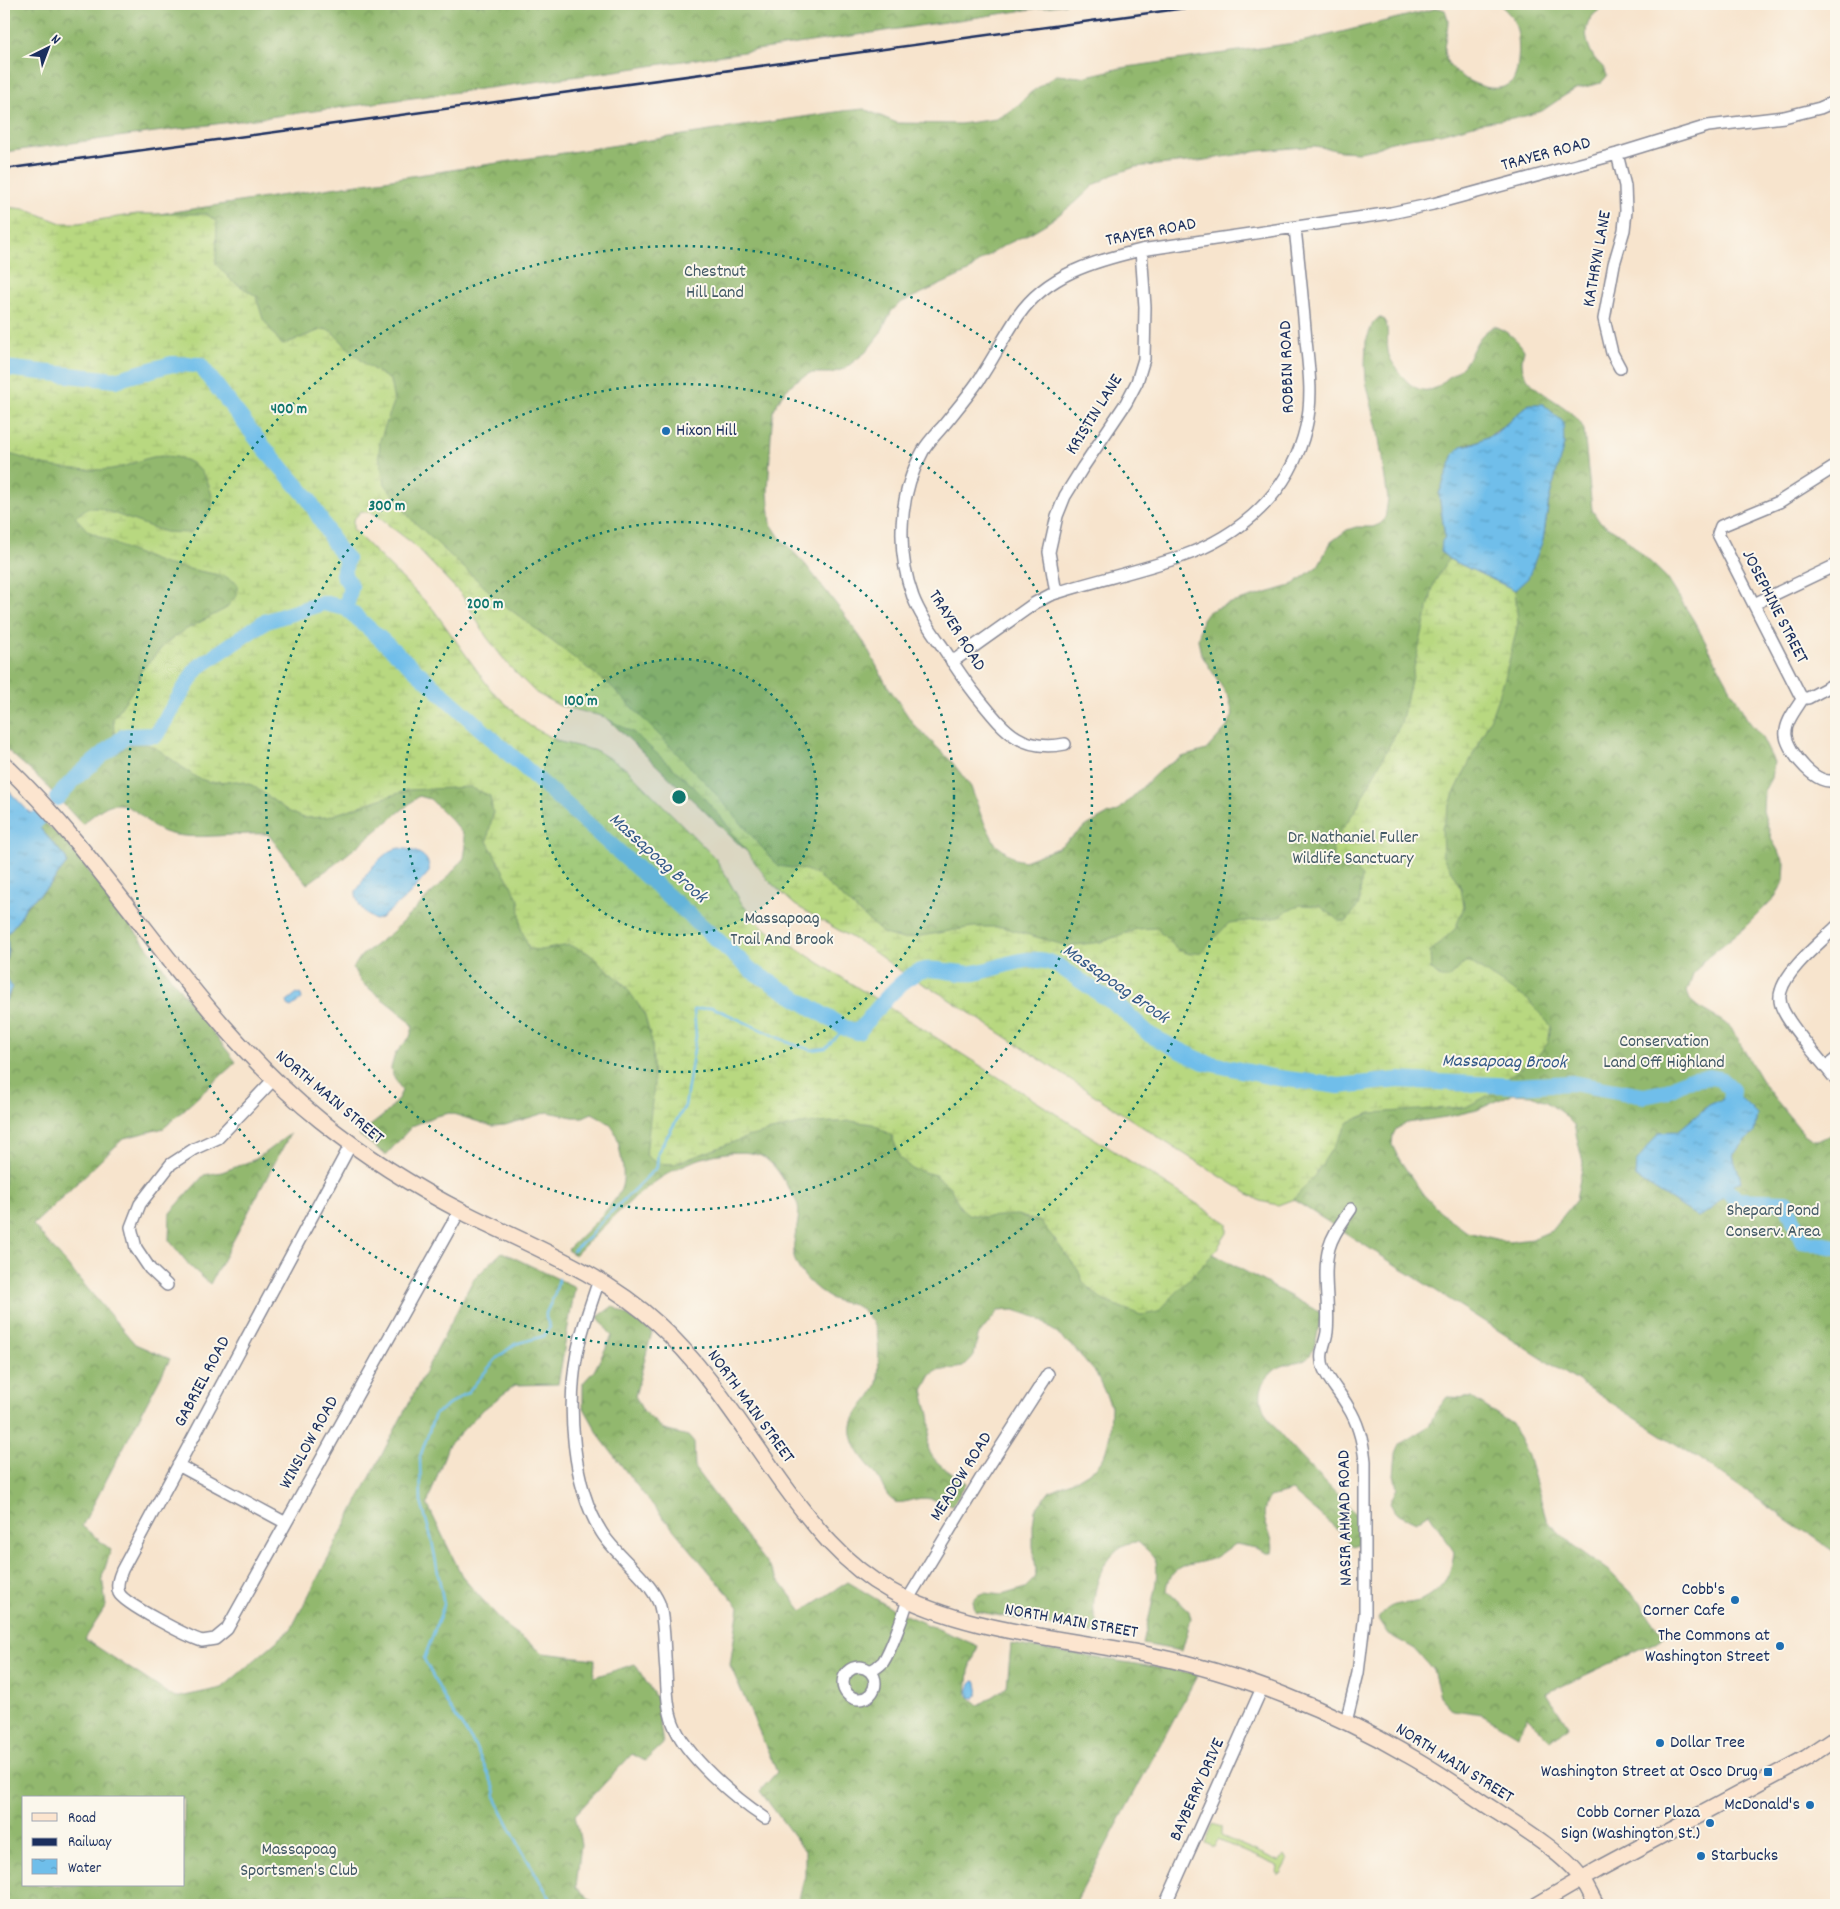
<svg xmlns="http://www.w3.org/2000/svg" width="1840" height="1909" font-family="Dekko,sans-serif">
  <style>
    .green { fill: #b8d880; stroke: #6a846f }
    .forest { fill: url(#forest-crowns); stroke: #567466; fill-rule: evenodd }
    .wetland { fill: url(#wetland-marsh); stroke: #6a846f }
    .water { fill: url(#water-ripples); stroke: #4576a4 }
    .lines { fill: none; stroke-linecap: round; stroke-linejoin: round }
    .stream { stroke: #6fbeea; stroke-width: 2.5 }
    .river { stroke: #6fbeea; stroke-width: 16 }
    .street-casing { stroke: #898a96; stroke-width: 14 }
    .secondary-casing { stroke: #898a96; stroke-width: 18 }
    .street { stroke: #fff; stroke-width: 11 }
    .secondary { stroke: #fce5cf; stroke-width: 15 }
    .rail { stroke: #1b2f5e; stroke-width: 2.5 }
    .ring { fill: none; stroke: #0f766e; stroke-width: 2.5; stroke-dasharray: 2.5 5 }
    .poi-dot { fill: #1f6fb2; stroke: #fbf7ec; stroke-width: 2 }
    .labels { text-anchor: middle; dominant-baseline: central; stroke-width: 4; stroke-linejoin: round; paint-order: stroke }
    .street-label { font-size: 18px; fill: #1b2f5e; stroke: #fbf7ec }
    .park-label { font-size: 18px; fill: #425966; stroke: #fbf7ec }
    .poi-label { font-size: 18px; fill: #1b2f5e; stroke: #fbf7ec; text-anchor: end }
    .water-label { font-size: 19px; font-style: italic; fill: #345a88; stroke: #fbf7ec }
    .centre { fill: #0f766e; stroke: #fbf7ec; stroke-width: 2.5 }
    .ring-label { font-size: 15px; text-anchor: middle; font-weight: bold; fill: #0f766e; stroke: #fbf7ec; stroke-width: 4; stroke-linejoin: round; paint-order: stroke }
  </style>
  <defs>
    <pattern id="forest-crowns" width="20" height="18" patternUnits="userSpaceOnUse" patternTransform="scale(1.25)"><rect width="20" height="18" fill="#92b86e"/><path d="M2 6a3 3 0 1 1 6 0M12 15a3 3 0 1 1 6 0" fill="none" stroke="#76965e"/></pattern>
    <pattern id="wetland-marsh" width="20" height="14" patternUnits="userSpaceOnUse" patternTransform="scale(1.25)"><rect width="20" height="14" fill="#b8d880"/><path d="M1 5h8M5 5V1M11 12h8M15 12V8" fill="none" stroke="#9eba71"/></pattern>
    <pattern id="water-ripples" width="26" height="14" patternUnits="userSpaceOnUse" patternTransform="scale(1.25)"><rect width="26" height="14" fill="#6fbeea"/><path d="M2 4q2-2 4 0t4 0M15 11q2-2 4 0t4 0" fill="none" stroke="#5a9bc1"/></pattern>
  </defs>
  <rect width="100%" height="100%" fill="#fbf7ec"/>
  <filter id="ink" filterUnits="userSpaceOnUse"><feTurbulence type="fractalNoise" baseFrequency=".02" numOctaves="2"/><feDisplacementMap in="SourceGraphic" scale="10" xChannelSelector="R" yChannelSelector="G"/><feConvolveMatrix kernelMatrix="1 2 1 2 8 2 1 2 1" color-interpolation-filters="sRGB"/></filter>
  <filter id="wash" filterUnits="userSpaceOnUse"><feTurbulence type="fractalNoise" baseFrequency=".0096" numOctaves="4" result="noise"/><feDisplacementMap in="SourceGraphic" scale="20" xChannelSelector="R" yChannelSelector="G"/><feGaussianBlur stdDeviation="1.12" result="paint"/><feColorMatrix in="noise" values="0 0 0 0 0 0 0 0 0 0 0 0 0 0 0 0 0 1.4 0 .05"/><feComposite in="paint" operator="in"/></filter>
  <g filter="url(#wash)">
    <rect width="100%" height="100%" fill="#f7e4cd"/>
    <path class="green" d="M1213 1824 1221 1827V1836L1279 1861 1285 1856 1288 1861 1281 1874H1277L1278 1866 1218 1840 1214 1847 1205 1843Z"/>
    <path class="forest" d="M4 4H1066L609 72 4 152Z
      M1498 4H1615C1589 10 1579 28 1592 54 1596 63 1604 64 1607 76L1601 83 1576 89 1564 96 1542 111 1525 116 1481 123 1440 134 1409 138 1388 143 1375 149 1359 152 1341 151 1315 146 1259 151 1199 161 1135 167 1112 175 1094 185 1075 203 1047 223 1032 232 1003 246 980 261 968 272 900 303 891 312 880 334 866 352 844 369 831 373H810L794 382 782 395 773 411 771 435 768 493 771 524 781 539 805 564 843 613 865 644 885 682 914 725 952 762 971 787 982 818 996 845 1015 859 1024 861 1058 848 1088 825 1106 815 1117 812 1161 769 1182 757 1206 750 1227 727 1233 715 1229 698 1201 654 1198 640 1202 619 1207 612 1228 604 1291 586 1318 566 1331 542 1347 530 1356 527H1373L1380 524 1385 519 1388 499 1385 479 1378 432 1366 381 1365 364 1366 341 1373 323 1379 317 1385 320C1390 332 1385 347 1390 358 1398 373 1414 396 1433 389 1439 387 1444 381 1449 377 1454 374 1460 370 1464 365 1476 348 1474 338 1494 326 1507 332 1516 337 1524 350 1511 387 1560 397 1578 420 1581 422 1582 427 1584 430L1592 510 1599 521 1623 536 1667 578 1694 621 1747 719 1761 736 1774 762 1771 778 1764 791 1763 811 1772 840 1785 863 1784 881 1775 897 1744 928 1704 960 1693 975 1687 992 1690 1000 1698 1007 1722 1021 1731 1028 1764 1085 1803 1133 1813 1140H1818L1836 1133V1553L1698 1458 744 849 569 682 147 286 146 216 843 111 864 109 897 123 960 124 996 119 1014 109 1030 93 1056 75 1082 77 1121 68 1301 42 1438 8 1445 10C1446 13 1448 18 1448 21 1448 34 1441 46 1446 59 1455 78 1493 98 1511 83 1520 75 1520 38 1516 27 1513 17 1506 9 1498 4ZM1529 404 1549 500 1543 540 1445 537 1439 494 1461 446C1490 441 1508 422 1529 404ZM1512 1094 1532 1095 1547 1102 1562 1113 1574 1125 1583 1163 1576 1200 1551 1231 1532 1239 1509 1242 1467 1232 1440 1212 1423 1194 1399 1159 1392 1145 1393 1135 1396 1129 1407 1123 1446 1117 1477 1110ZM1678 1131 1754 1133 1733 1154 1734 1164 1740 1175 1711 1210 1659 1132Z
      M4 273 459 700 1133 1210 1321 1313C1319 1325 1316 1354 1305 1360 1296 1365 1285 1362 1276 1369 1264 1379 1258 1389 1262 1405 1267 1428 1336 1491 1354 1513L1358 1523V1544L1353 1546 1337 1529 1292 1491 1270 1497C1254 1521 1277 1533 1272 1553H1267L1256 1548 1236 1544C1229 1547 1223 1553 1216 1557 1196 1567 1169 1560 1167 1591L1189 1611 1191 1619 1182 1651 1143 1644C1146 1627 1162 1573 1155 1559 1151 1552 1143 1547 1138 1542 1107 1541 1091 1588 1094 1613 1095 1620 1100 1628 1103 1635L975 1611 973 1601 978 1595 984 1593 1002 1595 1025 1588 1034 1579 1036 1570 1033 1546V1525L1035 1510 1050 1491 1076 1480 1097 1467 1104 1457 1110 1435 1111 1406 1096 1373 1074 1348 1038 1318 1014 1310 998 1311 978 1336 974 1355 971 1359 963 1367 937 1371 931 1375 923 1390C925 1402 930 1413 930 1425 931 1432 928 1438 928 1445 929 1462 954 1474 966 1483L953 1505C942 1502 928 1496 916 1499 909 1500 900 1505 894 1501 885 1497 883 1484 877 1476 869 1465 859 1456 854 1442 844 1414 869 1406 876 1386 880 1377 879 1343 877 1333 875 1323 863 1308 854 1305 847 1303 838 1302 832 1299 819 1292 803 1278 797 1265 787 1246 802 1225 798 1205 796 1200 792 1193 789 1189 783 1178 774 1163 763 1157 752 1151 738 1152 726 1153 663 1160 618 1213 575 1255L567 1250C581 1236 618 1203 622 1186 625 1175 622 1162 620 1151 616 1128 613 1124 592 1113L583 1117H573L548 1112 505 1125 492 1126 450 1113 436 1116 412 1126 386 1155 359 1135C377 1119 391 1114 402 1091L392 1073 391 1068 395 1054 410 1037 413 1027 405 1017 361 982 353 968 361 956 391 933 449 876 464 858 466 846 463 834 452 821 430 799 419 796 335 864 307 884 268 834C236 832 193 842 164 832 146 825 135 803 115 804 104 804 91 818 82 824L41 780 4 747Z
      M41 819 67 843 236 1062 164 1128 124 1138 33 1225 135 1344 170 1359 82 1526 111 1550 102 1577 106 1606 85 1639 175 1698 222 1688 291 1629 473 1280 502 1252 575 1287 558 1384 515 1385 480 1412 448 1446 427 1504 463 1578 509 1629 543 1653 595 1659 594 1677 635 1664 656 1698 663 1744 645 1761 632 1754 575 1815 581 1844 576 1887 597 1905H4V1004L10 994 6 975 4 974 8 950 7 934 20 918 26 906 49 886 67 863 66 858 38 826ZM24 1798H184V1885H24Z
      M290 1134 210 1284 190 1266 169 1240 170 1213 204 1175 222 1172 256 1159Z
      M613 1306 652 1332 635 1396 643 1411 664 1430 688 1436 694 1443 695 1469 802 1611 848 1582 896 1611 978 1646 969 1671 967 1695 979 1705 1007 1687 1011 1644 1198 1674 1074 1905H797L805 1876V1851L760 1791 777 1772 730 1665 739 1607 641 1491 602 1440 583 1406V1383L594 1371 612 1336 598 1317Z
      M1447 1397 1472 1398 1512 1424 1528 1456 1547 1521 1575 1547 1610 1572 1640 1601 1654 1624 1665 1636 1654 1643 1547 1693 1568 1726 1551 1741 1528 1718 1517 1735 1482 1714 1453 1710 1440 1696 1433 1670 1415 1649 1388 1634 1378 1619C1391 1600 1400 1606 1419 1601 1430 1598 1444 1585 1448 1575 1451 1568 1453 1560 1454 1552L1429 1513 1416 1522 1395 1512 1390 1503 1397 1488 1394 1475 1396 1453 1400 1444 1429 1426 1435 1413Z"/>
    <path class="wetland" d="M4 207 25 209 61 223H79L137 214H207L217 222 216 264 232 281 256 296 263 319 282 345 323 329 331 331 365 364 390 380 394 402 380 440 379 455 385 484 411 519 503 604 611 686 709 786 778 866 806 870 817 875 884 934 903 939 973 927H1002L1067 946 1101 942 1137 929 1156 928 1178 950 1190 954 1201 952 1229 923 1274 918 1300 905 1320 906 1339 921H1347L1359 904 1362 876 1353 868 1335 866 1332 844 1356 809 1401 723 1434 583 1449 559 1515 590 1518 623 1505 678 1491 717 1453 796 1442 828 1443 857 1461 888 1464 907 1455 929 1430 952 1431 969 1441 978H1448L1465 962H1470L1528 1000 1551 1026 1548 1043 1535 1059 1509 1076 1489 1095 1466 1107 1371 1113 1349 1122 1315 1175 1294 1199 1278 1205 1260 1201 1170 1145 941 994 899 970 866 946 795 905 769 881 721 817 694 787 634 733 602 716 560 706 536 693 509 666 486 636 462 595 412 543 373 513 361 511 353 520V530L433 609 491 690 530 726 560 742 597 751 627 769 716 859 742 904 761 926 1227 1223V1233L1214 1253 1158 1312 1141 1315 1104 1301 1084 1284 1078 1270 1041 1222 1017 1215 984 1217 968 1214 960 1207 950 1187 935 1175 912 1169 900 1158 892 1136 873 1124 851 1121 800 1124 747 1137 675 1164 656 1163 646 1155 654 1084 652 1042 644 1013 624 984 588 953 569 945 541 950 529 949 521 928 519 900 487 841 493 813 490 796 470 787 408 790 327 817 304 818 288 811 252 785 237 781 210 782 197 778 159 750 147 744H130L116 754 113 719 139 681 140 672 166 643 185 630 225 609 237 595V583L224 576 164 564 128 550 88 531 75 517 87 508H99L165 532 190 533C205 520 218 511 210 489 202 462 180 453 153 457 141 459 129 466 117 468 109 470 98 470 90 470 75 469 59 468 44 465 30 462 18 454 4 454Z"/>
    <path class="water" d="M1529 404H1543L1563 422 1564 444 1549 500 1543 540 1528 578 1515 590 1449 559 1441 552 1442 541 1445 537 1439 494 1454 454 1461 446 1472 444 1496 433Z
      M4 786 29 812 37 814 41 819 38 826 66 858 67 863 49 886 26 906 20 918 7 934 8 950 4 967Z
      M399 848C414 850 431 854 429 872L409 895 381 918 375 920C365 915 355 902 356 891 361 886 362 880 367 874 374 864 387 850 399 848Z
      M4 974 12 987 4 1004Z
      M297 993 301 995 302 999 291 1007 288 1005 287 1001Z
      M1732 1095 1742 1099 1757 1114 1754 1133 1733 1154C1734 1165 1740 1172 1741 1182L1732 1186 1711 1210 1698 1217 1635 1177 1636 1163 1659 1132 1678 1131 1709 1105Z
      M973 1681 977 1682C977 1688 981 1692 975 1698L970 1697C967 1690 970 1686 973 1681Z"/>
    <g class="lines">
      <path class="stream" d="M573 1251 589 1237 601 1222 657 1167 658 1152 685 1106 696 1036 694 1010 712 1007 792 1044 812 1050 826 1048 845 1028
        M557 1905 550 1898 521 1849 497 1801 495 1789 474 1744 449 1707 424 1659 444 1605 432 1541 421 1502 420 1457 435 1414 468 1392 497 1358 515 1344 544 1336 550 1327 546 1318V1313L554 1296 559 1279"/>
      <path class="river" d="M4 368 115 380 172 364 200 365 261 444 308 498 337 548 347 559 343 574 351 586 346 608
        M57 798 75 778 125 736 156 735 197 668 264 622 323 603 346 608 752 971 845 1028 858 1032C875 1012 892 988 914 974 930 963 956 976 974 973 1004 968 1032 949 1062 968L1122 1009 1150 1035 1171 1046 1204 1062 1272 1077 1339 1086 1398 1080 1515 1086 1572 1083 1644 1096 1664 1092 1687 1080 1710 1077 1720 1079 1732 1090 1730 1115
        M4 859 10 848 42 815
        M1721 1174 1720 1183 1737 1200 1786 1202 1802 1241 1836 1247"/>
    </g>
  </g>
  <g filter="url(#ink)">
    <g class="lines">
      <defs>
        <path id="street" d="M1617 154 1625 186 1626 211 1624 230 1614 264 1604 319 1612 353 1620 368
          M1056 593 1049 552 1057 516 1065 496 1083 467 1126 403 1137 382 1144 359 1145 307 1141 250
          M1754 604 1836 565
          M952 662 1035 603 1050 595C1092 581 1137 572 1180 557 1241 536 1291 492 1306 427 1313 399 1309 369 1306 341 1303 303 1299 265 1295 228
          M1803 698 1800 695 1718 534 1721 526 1779 502 1836 466
          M1803 698C1797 708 1784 723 1786 736 1788 752 1819 790 1836 779
          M1803 698H1808L1836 683
          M1065 744C1019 753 1003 728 976 695 964 680 953 663 942 646 931 631 920 615 913 597 896 550 898 495 923 451 928 442 937 433 944 425 956 410 968 396 979 380 993 359 1004 337 1018 316 1047 274 1095 261 1141 250L1391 213 1433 204 1617 154 1708 126 1784 117 1820 108 1836 101
          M1836 927C1820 943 1787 969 1781 991 1779 997 1780 1004 1783 1010 1793 1031 1821 1060 1836 1080
          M1826 1067 1836 1059
          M351 1144 122 1570C119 1577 116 1585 119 1593 124 1604 189 1637 202 1641L215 1639 227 1629 460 1210
          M599 1280C591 1304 582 1328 577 1353 567 1406 572 1487 602 1533 617 1557 648 1577 659 1603 665 1620 664 1652 666 1671 667 1689 667 1707 673 1723 685 1756 736 1799 765 1818
          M167 1285 150 1269 136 1248 131 1227 140 1204 171 1164 194 1149 218 1138 274 1079
          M178 1465 286 1523
          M843 1683a16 16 0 1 1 32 0a16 16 0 1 1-32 0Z
          M870 1671C875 1669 879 1666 883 1662 891 1650 904 1614 908 1599L981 1478 1048 1374
          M1346 1722 1358 1673 1365 1614V1461C1363 1442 1359 1424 1348 1407 1341 1394 1330 1383 1324 1369 1318 1355 1325 1345 1327 1332 1330 1304 1322 1275 1329 1248 1333 1233 1343 1221 1351 1209
          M1165 1905 1262 1688"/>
        <path id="secondary" d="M4 764C119 874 195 1020 320 1120 365 1156 414 1187 465 1213 531 1246 603 1273 658 1324 707 1368 744 1430 783 1484 813 1525 844 1565 889 1590 965 1633 1069 1638 1154 1656 1239 1673 1333 1711 1408 1755 1435 1770 1460 1787 1485 1804 1512 1822 1563 1852 1581 1878 1587 1887 1591 1897 1596 1905
          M1537 1905 1599 1869 1806 1758 1836 1738"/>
      </defs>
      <use href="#street" class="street-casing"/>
      <use href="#secondary" class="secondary-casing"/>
      <use href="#street" class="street"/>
      <use href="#secondary" class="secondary"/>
      <path class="rail" d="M4 169 1215 4"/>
    </g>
  </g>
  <circle cx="679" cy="797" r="138" fill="#0f766e" fill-opacity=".12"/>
  <g class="ring">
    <circle cx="679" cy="797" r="138"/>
    <circle cx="679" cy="797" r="275"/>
    <circle cx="679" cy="797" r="413"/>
    <circle cx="679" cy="797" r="551"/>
  </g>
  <g class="poi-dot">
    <circle cx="666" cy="431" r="5"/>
    <circle cx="1735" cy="1600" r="5"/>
    <circle cx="1780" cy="1646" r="5"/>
    <circle cx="1660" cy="1743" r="5"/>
    <rect x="1763" y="1767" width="10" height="10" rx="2.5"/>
    <circle cx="1810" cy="1805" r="5"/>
    <circle cx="1710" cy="1823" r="5"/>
    <circle cx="1701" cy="1856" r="5"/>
  </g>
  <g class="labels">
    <g class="street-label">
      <text transform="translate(1546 155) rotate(-15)">TRAYER ROAD</text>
      <text transform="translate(1151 233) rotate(-11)">TRAYER ROAD</text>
      <text transform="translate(1598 259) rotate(-80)">KATHRYN LANE</text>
      <text transform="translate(1288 367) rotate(-92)">ROBBIN ROAD</text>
      <text transform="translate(1095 415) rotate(-58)">KRISTIN LANE</text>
      <text transform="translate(1774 607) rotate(63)">JOSEPHINE STREET</text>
      <text transform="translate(956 631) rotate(58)">TRAYER ROAD</text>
      <text transform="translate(329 1098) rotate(40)">NORTH MAIN STREET</text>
      <text transform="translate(203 1382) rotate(-62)">GABRIEL ROAD</text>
      <text transform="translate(750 1407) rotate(54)">NORTH MAIN STREET</text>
      <text transform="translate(310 1443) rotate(-61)">WINSLOW ROAD</text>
      <text transform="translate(962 1477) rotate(-58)">MEADOW ROAD</text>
      <text transform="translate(1346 1518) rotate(-91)">NASIR AHMAD ROAD</text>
      <text transform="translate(1071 1622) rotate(10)">NORTH MAIN STREET</text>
      <text transform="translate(1454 1764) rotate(32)">NORTH MAIN STREET</text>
      <text transform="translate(1198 1790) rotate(-66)">BAYBERRY DRIVE</text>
    </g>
    <g class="park-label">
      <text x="715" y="272">Chestnut<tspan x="715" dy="21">Hill Land</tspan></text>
      <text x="1353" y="838">Dr. Nathaniel Fuller<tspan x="1353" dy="21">Wildlife Sanctuary</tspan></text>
      <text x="782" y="919">Massapoag<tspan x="782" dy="21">Trail And Brook</tspan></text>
      <text x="1664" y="1042">Conservation<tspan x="1664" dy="21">Land Off Highland</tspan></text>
      <text x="1773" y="1211">Shepard Pond<tspan x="1773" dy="21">Conserv. Area</tspan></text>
      <text x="299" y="1850">Massapoag<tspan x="299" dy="21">Sportsmen's Club</tspan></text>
    </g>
    <g class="poi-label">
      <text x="676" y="431" text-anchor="start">Hixon Hill</text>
      <text x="1725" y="1590">Cobb's<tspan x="1725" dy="21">Corner Cafe</tspan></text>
      <text x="1770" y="1636">The Commons at<tspan x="1770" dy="21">Washington Street</tspan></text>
      <text x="1670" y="1743" text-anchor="start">Dollar Tree</text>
      <text x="1758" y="1772">Washington Street at Osco Drug</text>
      <text x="1800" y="1805">McDonald's</text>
      <text x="1700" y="1813">Cobb Corner Plaza<tspan x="1700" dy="21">Sign (Washington St.)</tspan></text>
      <text x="1711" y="1856" text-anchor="start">Starbucks</text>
    </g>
    <g class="water-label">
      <text transform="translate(657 859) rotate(42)">Massapoag Brook</text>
      <text transform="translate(1115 985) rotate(35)">Massapoag Brook</text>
      <text transform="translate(1504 1063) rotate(1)">Massapoag Brook</text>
    </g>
  </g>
  <circle cx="679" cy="797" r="8" class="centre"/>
  <g class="ring-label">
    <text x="289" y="413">400 m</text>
    <text x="387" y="510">300 m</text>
    <text x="485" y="608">200 m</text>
    <text x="581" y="705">100 m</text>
  </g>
  <rect width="1840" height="1909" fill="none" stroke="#fbf7ec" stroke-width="20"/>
  <rect x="22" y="1796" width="162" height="90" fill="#fbf7ec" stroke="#a1a7b3"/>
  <rect x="32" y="1813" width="25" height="8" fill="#fce5cf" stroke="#a1a7b3"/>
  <text x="68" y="1822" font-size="15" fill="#1b2f5e">Road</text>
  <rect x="32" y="1838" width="25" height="8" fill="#1b2f5e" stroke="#a1a7b3"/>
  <text x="68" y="1846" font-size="15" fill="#1b2f5e">Railway</text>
  <rect x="32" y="1859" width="25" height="15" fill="url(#water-ripples)" stroke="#a1a7b3"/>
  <text x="68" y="1872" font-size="15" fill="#1b2f5e">Water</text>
  <g transform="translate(48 48) rotate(42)" stroke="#fbf7ec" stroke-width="4" paint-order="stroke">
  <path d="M0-4L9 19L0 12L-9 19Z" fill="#1b2f5e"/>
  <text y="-8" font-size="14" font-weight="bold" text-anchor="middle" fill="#1b2f5e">N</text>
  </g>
</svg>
